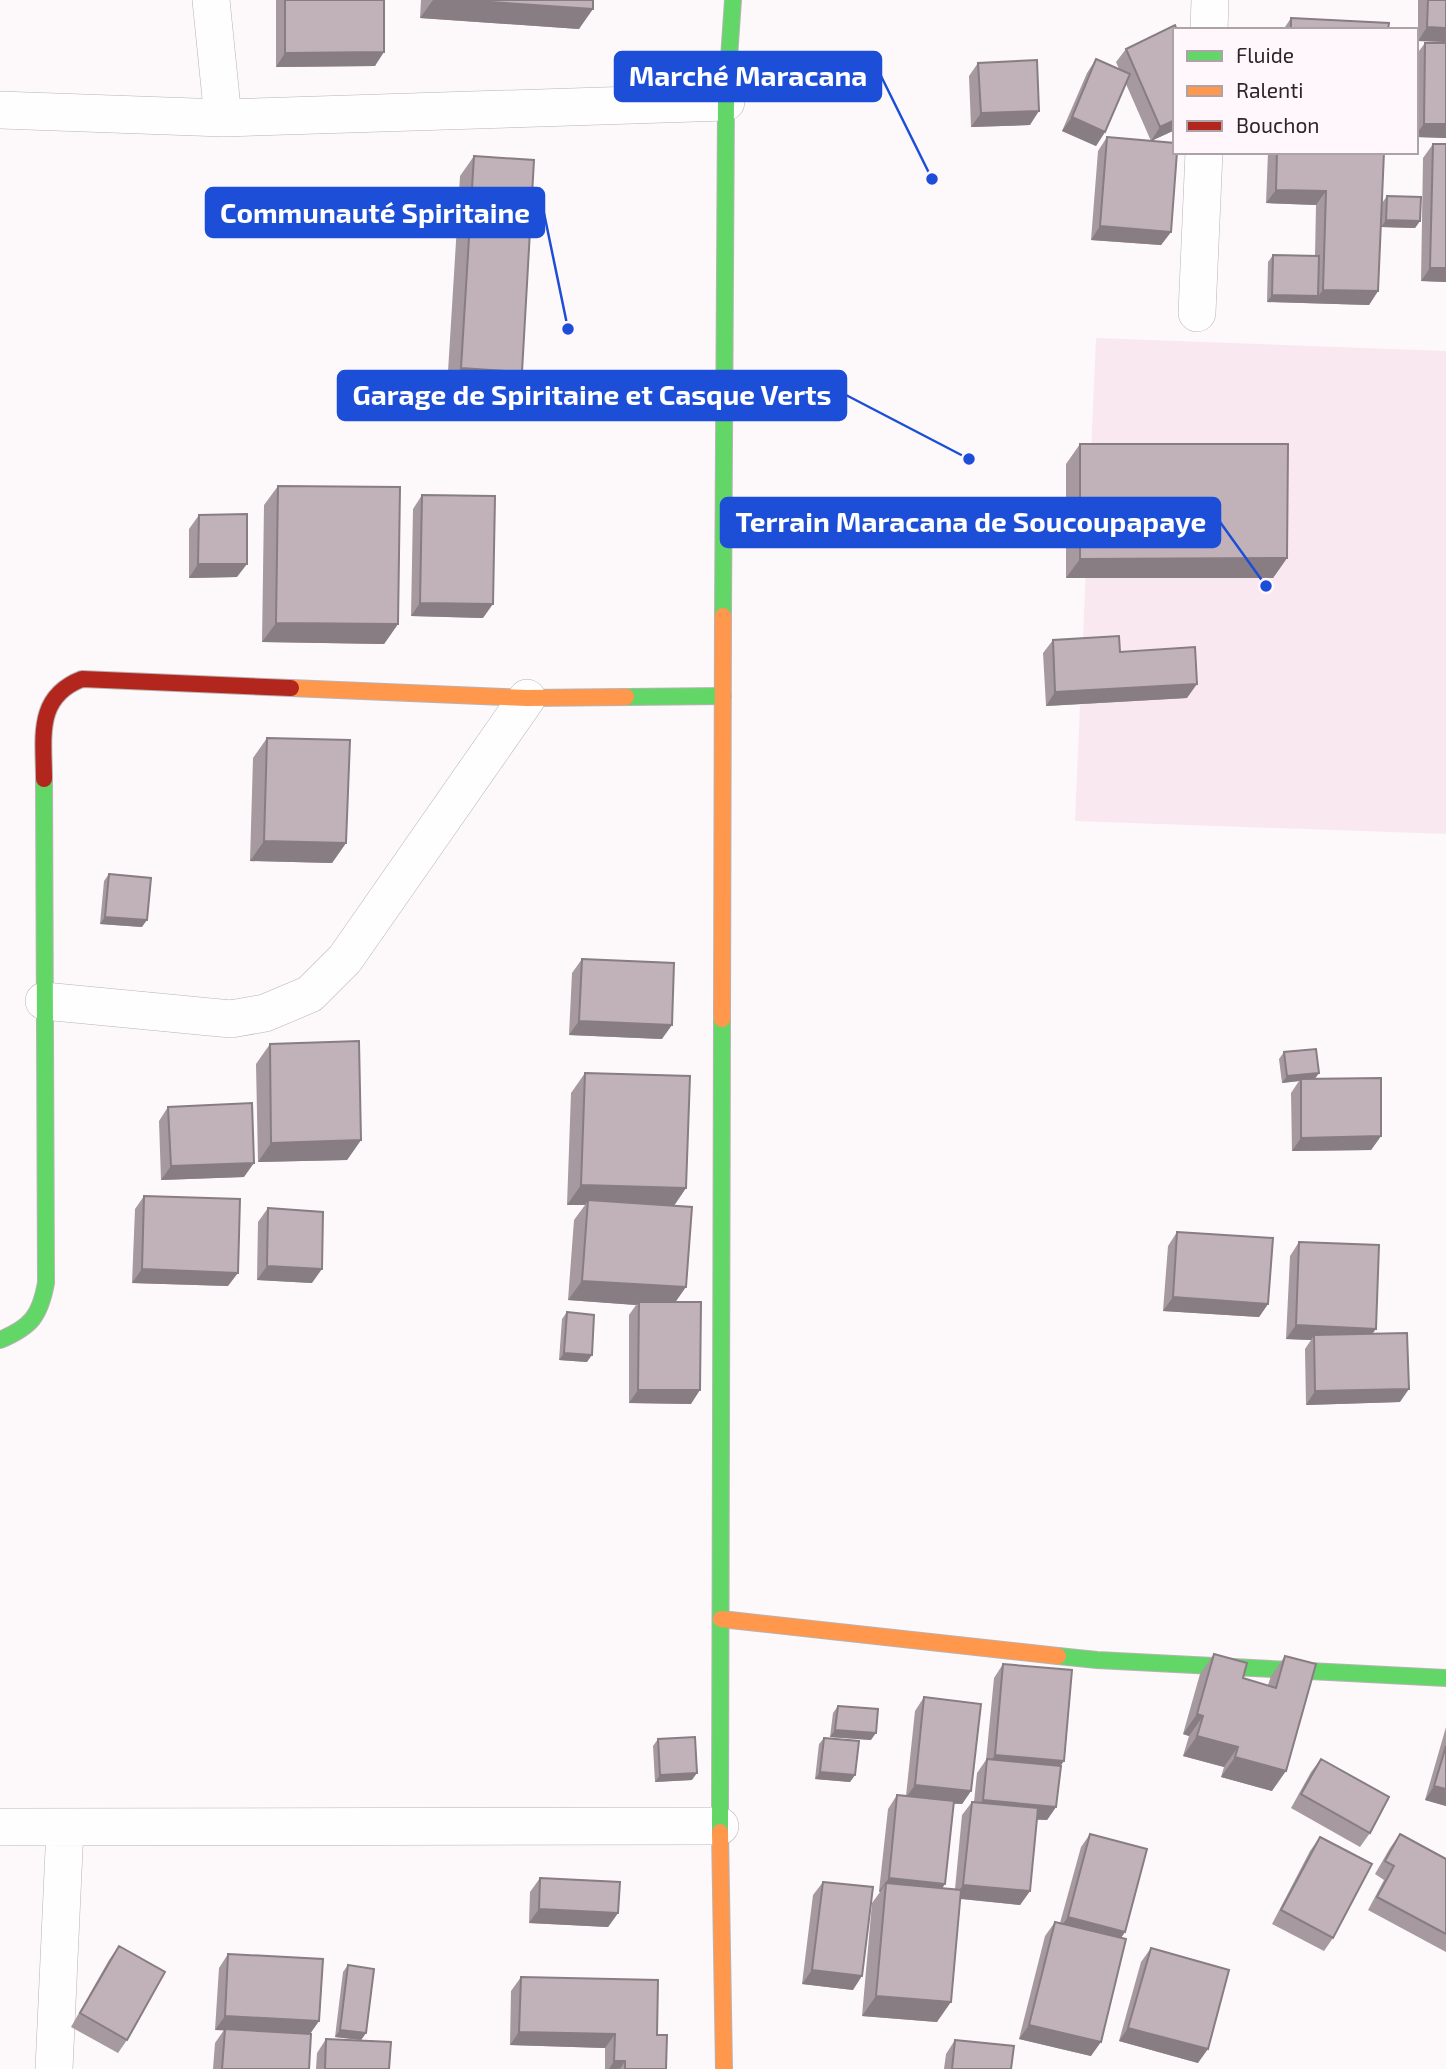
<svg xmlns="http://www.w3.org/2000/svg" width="1446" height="2069" font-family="'Exo 2',sans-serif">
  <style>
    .green { fill: #fae8f1 }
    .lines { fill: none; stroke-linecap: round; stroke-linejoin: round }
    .street-casing { stroke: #b8b3b5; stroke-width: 38 }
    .fast-casing { stroke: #b8b3b5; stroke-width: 18 }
    .slow-casing { stroke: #b8b3b5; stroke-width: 18 }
    .jam-casing { stroke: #b8b3b5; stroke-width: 18 }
    .street { stroke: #fffefe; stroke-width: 37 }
    .fast { stroke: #63d668; stroke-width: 16 }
    .slow { stroke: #ff974d; stroke-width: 16 }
    .jam { stroke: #b3261e; stroke-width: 16 }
    .wall { fill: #a699a0 }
    .shaded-wall { fill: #877d82 }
    .building { fill: #c1b2ba; stroke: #877d82; stroke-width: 2 }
    .leader { fill: none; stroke: #1d4ed8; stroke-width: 2.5 }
    .callout-dot { fill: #1d4ed8; stroke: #fff7fb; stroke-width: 2.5 }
    .callout { fill: #1d4ed8; stroke: #1d4ed8; stroke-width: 2.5 }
    .callout-label { font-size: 28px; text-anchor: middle; font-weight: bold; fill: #fff }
  </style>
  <rect width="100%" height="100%" fill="#fdf9fb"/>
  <path class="green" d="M1096 338 1446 351V834L1075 821Z"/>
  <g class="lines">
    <defs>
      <path id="street" d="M211 0 223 118
        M1209 30 1210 0
        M0 110 223 118 726 102
        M1197 313 1204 152
        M44 1001 231 1019 265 1013 310 994 345 959 527 698
        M0 1827 720 1826
        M54 2069 65 1828"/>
      <path id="fast" d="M723 616 726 102 733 0
        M626 697 723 696
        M0 1340C31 1327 40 1316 46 1283L44 779
        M1058 1656 1097 1660 1446 1678
        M720 1832 722 1019"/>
      <path id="slow" d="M291 688 527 698 626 697
        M722 1019 723 616
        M721 1619 1058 1656
        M720 1832 724 2069"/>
      <path id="jam" d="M44 779C44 738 35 697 82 679L291 688"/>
    </defs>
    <use href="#street" class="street-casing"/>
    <use href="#fast" class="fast-casing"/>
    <use href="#slow" class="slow-casing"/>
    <use href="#jam" class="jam-casing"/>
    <use href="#street" class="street"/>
    <use href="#fast" class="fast"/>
    <use href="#slow" class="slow"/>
    <use href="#jam" class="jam"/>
  </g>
  <path class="wall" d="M276 0H384L375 66 276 67Z
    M421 0H593L579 29 420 18Z
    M1418 0H1446V42L1418 41Z
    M1291 18 1388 30H1283Z
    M1175 30V130L1151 141 1126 84 1105 132 1096 146 1062 131 1087 73 1096 59 1119 69 1116 62 1126 49Z
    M1425 43 1446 138 1416 137V55Z
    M978 63 1030 125 971 127 969 76Z
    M1107 137 1171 232 1161 245 1091 240 1098 151Z
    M1433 144H1446V282L1421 281 1423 158Z
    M1268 152H1384L1378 291 1369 305 1267 302 1268 262 1273 255 1315 256 1316 205 1266 203Z
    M474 156 508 392 447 388 460 176Z
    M1387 196 1420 221 1415 228 1381 227 1382 203Z
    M1080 444 1287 558 1273 578H1066V464Z
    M278 486 398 624 384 644 262 642 264 505Z
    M422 495 483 618 411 616 413 509Z
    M199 515 237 577 189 578V529Z
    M1053 640 1120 652 1187 698 1046 706 1043 653Z
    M267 738 346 843 332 863 250 861 253 758Z
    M109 874 142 927 100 924 104 881Z
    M582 959 662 1039 569 1035 572 973Z
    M270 1044 361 1140 347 1160 258 1162 256 1064Z
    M1284 1052 1319 1073 1315 1079 1381 1136 1371 1150 1292 1151 1291 1093 1299 1081 1282 1083 1279 1059Z
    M585 1073 686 1188 674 1206 676 1302 691 1404 629 1403V1315L636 1305 568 1300 574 1220 585 1205H567L571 1093Z
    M168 1107 244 1177 161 1180 159 1121Z
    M144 1196 228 1286 132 1283 135 1209Z
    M268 1208 312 1283 257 1280 258 1222Z
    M1177 1232 1268 1304 1259 1317 1163 1311 1168 1246Z
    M1299 1242 1372 1334 1400 1402 1306 1405 1305 1349 1311 1340 1286 1339 1290 1256Z
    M567 1312 587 1362 559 1360 562 1319Z
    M1214 1654 1243 1678 1268 1685 1271 1676 1285 1656 1272 1791 1221 1777 1224 1767 1183 1756 1189 1736 1183 1734 1200 1674Z
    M1003 1664 1060 1766 1056 1807 1047 1820H1037L1030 1891 1020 1905 960 1899 937 2022 862 2016 872 1903 880 1892 879 1891 888 1809 897 1795 906 1796 915 1711 924 1697 971 1791 962 1804H953L945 1884 942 1888 955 1889 962 1815 972 1802H974L977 1773 986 1760 994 1678Z
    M838 1706 871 1740 830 1737 833 1713Z
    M1446 1727V1806L1425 1800Z
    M824 1738 855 1775 850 1782 815 1779 819 1744Z
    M658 1739 692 1780 655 1782 653 1746Z
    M1321 1759 1370 1833 1360 1847 1291 1808 1311 1772Z
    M1090 1834 1125 1932 1121 1938 1091 2056 1019 2039 1045 1936 1055 1922 1060 1923 1081 1847Z
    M1400 1834 1446 1859V1952L1368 1910 1384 1880 1375 1874 1390 1848Z
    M1320 1837 1333 1938 1324 1951 1272 1924 1310 1851Z
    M540 1878 618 1913 608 1927 529 1923 530 1892Z
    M823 1882 853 1990 802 1984 813 1895Z
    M119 1946 127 2040 118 2053 71 2027 109 1960Z
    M1151 1948 1198 2063 1119 2041 1141 1962Z
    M228 1954 319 2021 310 2034 309 2069H213L215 2043 224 2030H215L219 1968Z
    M348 1965 366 2033 361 2040 335 2037 343 1972Z
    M521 1977 657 2035 666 2069H605V2048L510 2045 511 1991Z
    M326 2039 389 2069H316L317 2053Z
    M955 2040 1011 2069H944L946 2054Z"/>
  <path class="shaded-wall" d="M433 0H461L593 9 579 29 420 18Z
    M1427 27 1446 28V42L1418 41Z
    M384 52 375 66 276 67 285 53Z
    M1039 111 1030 125 971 127 981 113Z
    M1072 117 1105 132 1096 146 1062 131Z
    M1175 120V130L1151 141 1160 127Z
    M1424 124H1446V138L1416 137V134Z
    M1276 190 1326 191 1316 205 1266 203Z
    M1386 220 1420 221 1415 228 1381 227Z
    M1100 226 1171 232 1161 245 1091 240Z
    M1430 268H1446V282L1421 281Z
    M1323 290 1378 291 1369 305 1267 302 1272 295 1318 296Z
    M461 368 522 372 508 392 447 388Z
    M1287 558 1273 578H1066L1080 559Z
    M198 564H247L237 577 189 578Z
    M420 603 493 604 483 618 411 616Z
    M276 623 398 624 384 644 262 642Z
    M1197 684 1187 698 1046 706 1055 692Z
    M264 841 346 843 332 863 250 861Z
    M105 917 147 920 142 927 100 924Z
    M579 1021 672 1025 662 1039 569 1035Z
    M1319 1073 1314 1079H1301L1299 1081 1282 1083 1287 1076Z
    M1381 1136 1371 1150 1292 1151 1301 1138Z
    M361 1140 347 1160 258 1162 271 1143Z
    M254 1163 244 1177 161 1180 171 1166Z
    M581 1185 686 1188 672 1208 588 1200 585 1205H567Z
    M267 1266 322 1269 312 1283 257 1280Z
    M142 1269 238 1273 228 1286 132 1283Z
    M582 1281 686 1287 672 1307 639 1302 636 1305 568 1300Z
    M1173 1297 1268 1304 1259 1317 1163 1311Z
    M1296 1325 1376 1329 1366 1342 1314 1335 1311 1340 1286 1339Z
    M564 1353 592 1355 587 1362 559 1360Z
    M1409 1389 1400 1402 1306 1405 1315 1391Z
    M638 1390H700L691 1404 629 1403Z
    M1197 1714 1203 1716 1189 1736 1183 1734Z
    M835 1730 876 1733 871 1740 830 1737Z
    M1197 1736 1238 1747 1224 1767 1183 1756Z
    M995 1755 1064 1761 1054 1775 985 1769Z
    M1235 1757 1286 1771 1272 1791 1221 1777Z
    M820 1772 855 1775 850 1782 815 1779Z
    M697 1773 692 1780 655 1782 660 1775Z
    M915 1785 971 1791 962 1804 905 1799Z
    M1434 1786 1446 1789V1806L1425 1800Z
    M983 1800 1056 1807 1047 1820 973 1813Z
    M889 1878 945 1884 935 1898 886 1883 880 1892 879 1891Z
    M963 1885 1030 1891 1020 1905 954 1898Z
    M539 1909 618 1913 608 1927 529 1923Z
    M1068 1917 1125 1932 1115 1946 1058 1931Z
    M812 1970 862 1976 853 1990 802 1984Z
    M876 1996 951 2002 937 2022 862 2016Z
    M225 2016 319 2021 309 2035 215 2030Z
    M1029 2025 1101 2042 1091 2056 1019 2039Z
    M1128 2028 1208 2049 1198 2063 1119 2041Z
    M340 2030 366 2033 361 2040 335 2037Z
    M519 2032 615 2034 605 2048 510 2045Z
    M614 2061H625L620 2069H609Z"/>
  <path class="building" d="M285 0H384V52L285 53Z
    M461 0H593V9Z
    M1428 0H1446V28L1427 27Z
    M1291 18 1389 23 1388 30H1291Z
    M1175 25 1177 30H1175V120L1160 127 1126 49Z
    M1425 43H1446V124H1424Z
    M1096 59 1130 74 1105 132 1072 117Z
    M1037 60 1039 111 981 113 978 63Z
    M1107 137 1175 143V152H1177L1171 232 1100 226Z
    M1433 144H1446V268H1430Z
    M1277 152H1384L1378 291 1323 290 1326 191 1276 190Z
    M474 156 534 160 522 372 461 368Z
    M1387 196 1421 197 1420 221 1386 220Z
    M1273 255 1319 256 1318 296 1272 295Z
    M1080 444H1288L1287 558 1080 559Z
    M278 486 400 487 398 624 276 623Z
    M422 495 495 496 493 604 420 603Z
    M247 514V564H198L199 515Z
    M1119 636 1120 652 1195 647 1197 684 1055 692 1053 640Z
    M267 738 350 740 346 843 264 841Z
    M109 874 151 878 147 920 105 917Z
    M582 959 674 963 672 1025 579 1021Z
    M359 1041 361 1140 271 1143 270 1044Z
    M1316 1049 1319 1073 1287 1076 1284 1052Z
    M585 1073 690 1076 686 1188 581 1185Z
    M1381 1078V1136L1301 1138V1079Z
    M252 1103 254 1163 171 1166 168 1107Z
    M144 1196 240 1199 238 1273 142 1269Z
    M588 1200 692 1207 686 1287 582 1281Z
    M268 1208 323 1212 322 1269 267 1266Z
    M1177 1232 1273 1238 1268 1304 1173 1297Z
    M1299 1242 1379 1245 1376 1329 1296 1325Z
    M639 1302H701L700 1390H638Z
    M567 1312 594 1315 592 1355 564 1353Z
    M1407 1333 1409 1389 1315 1391 1314 1335Z
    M1214 1654 1247 1663 1243 1678 1276 1688 1285 1656 1316 1664 1286 1771 1235 1757 1238 1747 1197 1736 1203 1716 1197 1714Z
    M1003 1664 1072 1670 1064 1761 995 1755Z
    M924 1697 981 1704 971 1791 915 1785Z
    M838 1706 878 1709 876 1733 835 1730Z
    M695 1737 697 1773 660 1775 658 1739Z
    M824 1738 859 1741 855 1775 820 1772Z
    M1446 1746V1789L1434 1786Z
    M987 1759 1061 1766 1056 1807 983 1800Z
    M1321 1759 1389 1797 1370 1833 1301 1794Z
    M897 1795 954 1801 945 1884 889 1878Z
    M972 1802 1038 1808 1030 1891 963 1885Z
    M1090 1834 1147 1849 1125 1932 1068 1917Z
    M1400 1834 1446 1859V1934L1377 1897 1394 1866 1385 1861Z
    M1320 1837 1372 1864 1333 1938 1281 1910Z
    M540 1878 620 1882 618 1913 539 1909Z
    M823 1882 873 1887 862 1976 812 1970Z
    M886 1883 961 1890 951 2002 876 1996Z
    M1055 1922 1126 1939 1101 2042 1029 2025Z
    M119 1946 165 1972 127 2040 80 2013Z
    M1151 1948 1229 1970 1208 2049 1128 2028Z
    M228 1954 323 1959 319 2021 225 2016Z
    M348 1965 374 1969 366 2033 340 2030Z
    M521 1977 658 1980 657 2035H667L666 2069H625V2061H614L615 2034 519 2032Z
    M225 2029 311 2034 309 2069H222Z
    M326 2039 391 2042 389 2069H325Z
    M955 2040 1014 2046 1011 2069H952Z"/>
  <path class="leader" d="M932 179L881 76M568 329L544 213M969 459L846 395M1266 586L1220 522"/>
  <g class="callout-dot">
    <circle cx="932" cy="179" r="7"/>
    <circle cx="568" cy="329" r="7"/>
    <circle cx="969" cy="459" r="7"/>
    <circle cx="1266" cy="586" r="7"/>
  </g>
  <g class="callout">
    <rect x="615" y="52" width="266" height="49" rx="7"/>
    <rect x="206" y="188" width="338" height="49" rx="7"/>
    <rect x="338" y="371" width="508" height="49" rx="7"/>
    <rect x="721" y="498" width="499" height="49" rx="7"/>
  </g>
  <g class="callout-label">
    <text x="748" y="86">Marché Maracana</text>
    <text x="375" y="223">Communauté Spiritaine</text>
    <text x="592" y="405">Garage de Spiritaine et Casque Verts</text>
    <text x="971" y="532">Terrain Maracana de Soucoupapaye</text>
  </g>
  <rect x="1173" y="28" width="245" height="126" fill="#fff7fb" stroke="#aba3a7" stroke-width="2"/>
  <rect x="1187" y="51" width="35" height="10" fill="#63d668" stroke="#aba3a7" stroke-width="2"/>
  <text x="1236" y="63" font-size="21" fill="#2c2529">Fluide</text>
  <rect x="1187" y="86" width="35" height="10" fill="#ff974d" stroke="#aba3a7" stroke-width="2"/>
  <text x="1236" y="98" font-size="21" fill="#2c2529">Ralenti</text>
  <rect x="1187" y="121" width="35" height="10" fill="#b3261e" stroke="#aba3a7" stroke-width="2"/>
  <text x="1236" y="133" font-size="21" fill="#2c2529">Bouchon</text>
</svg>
